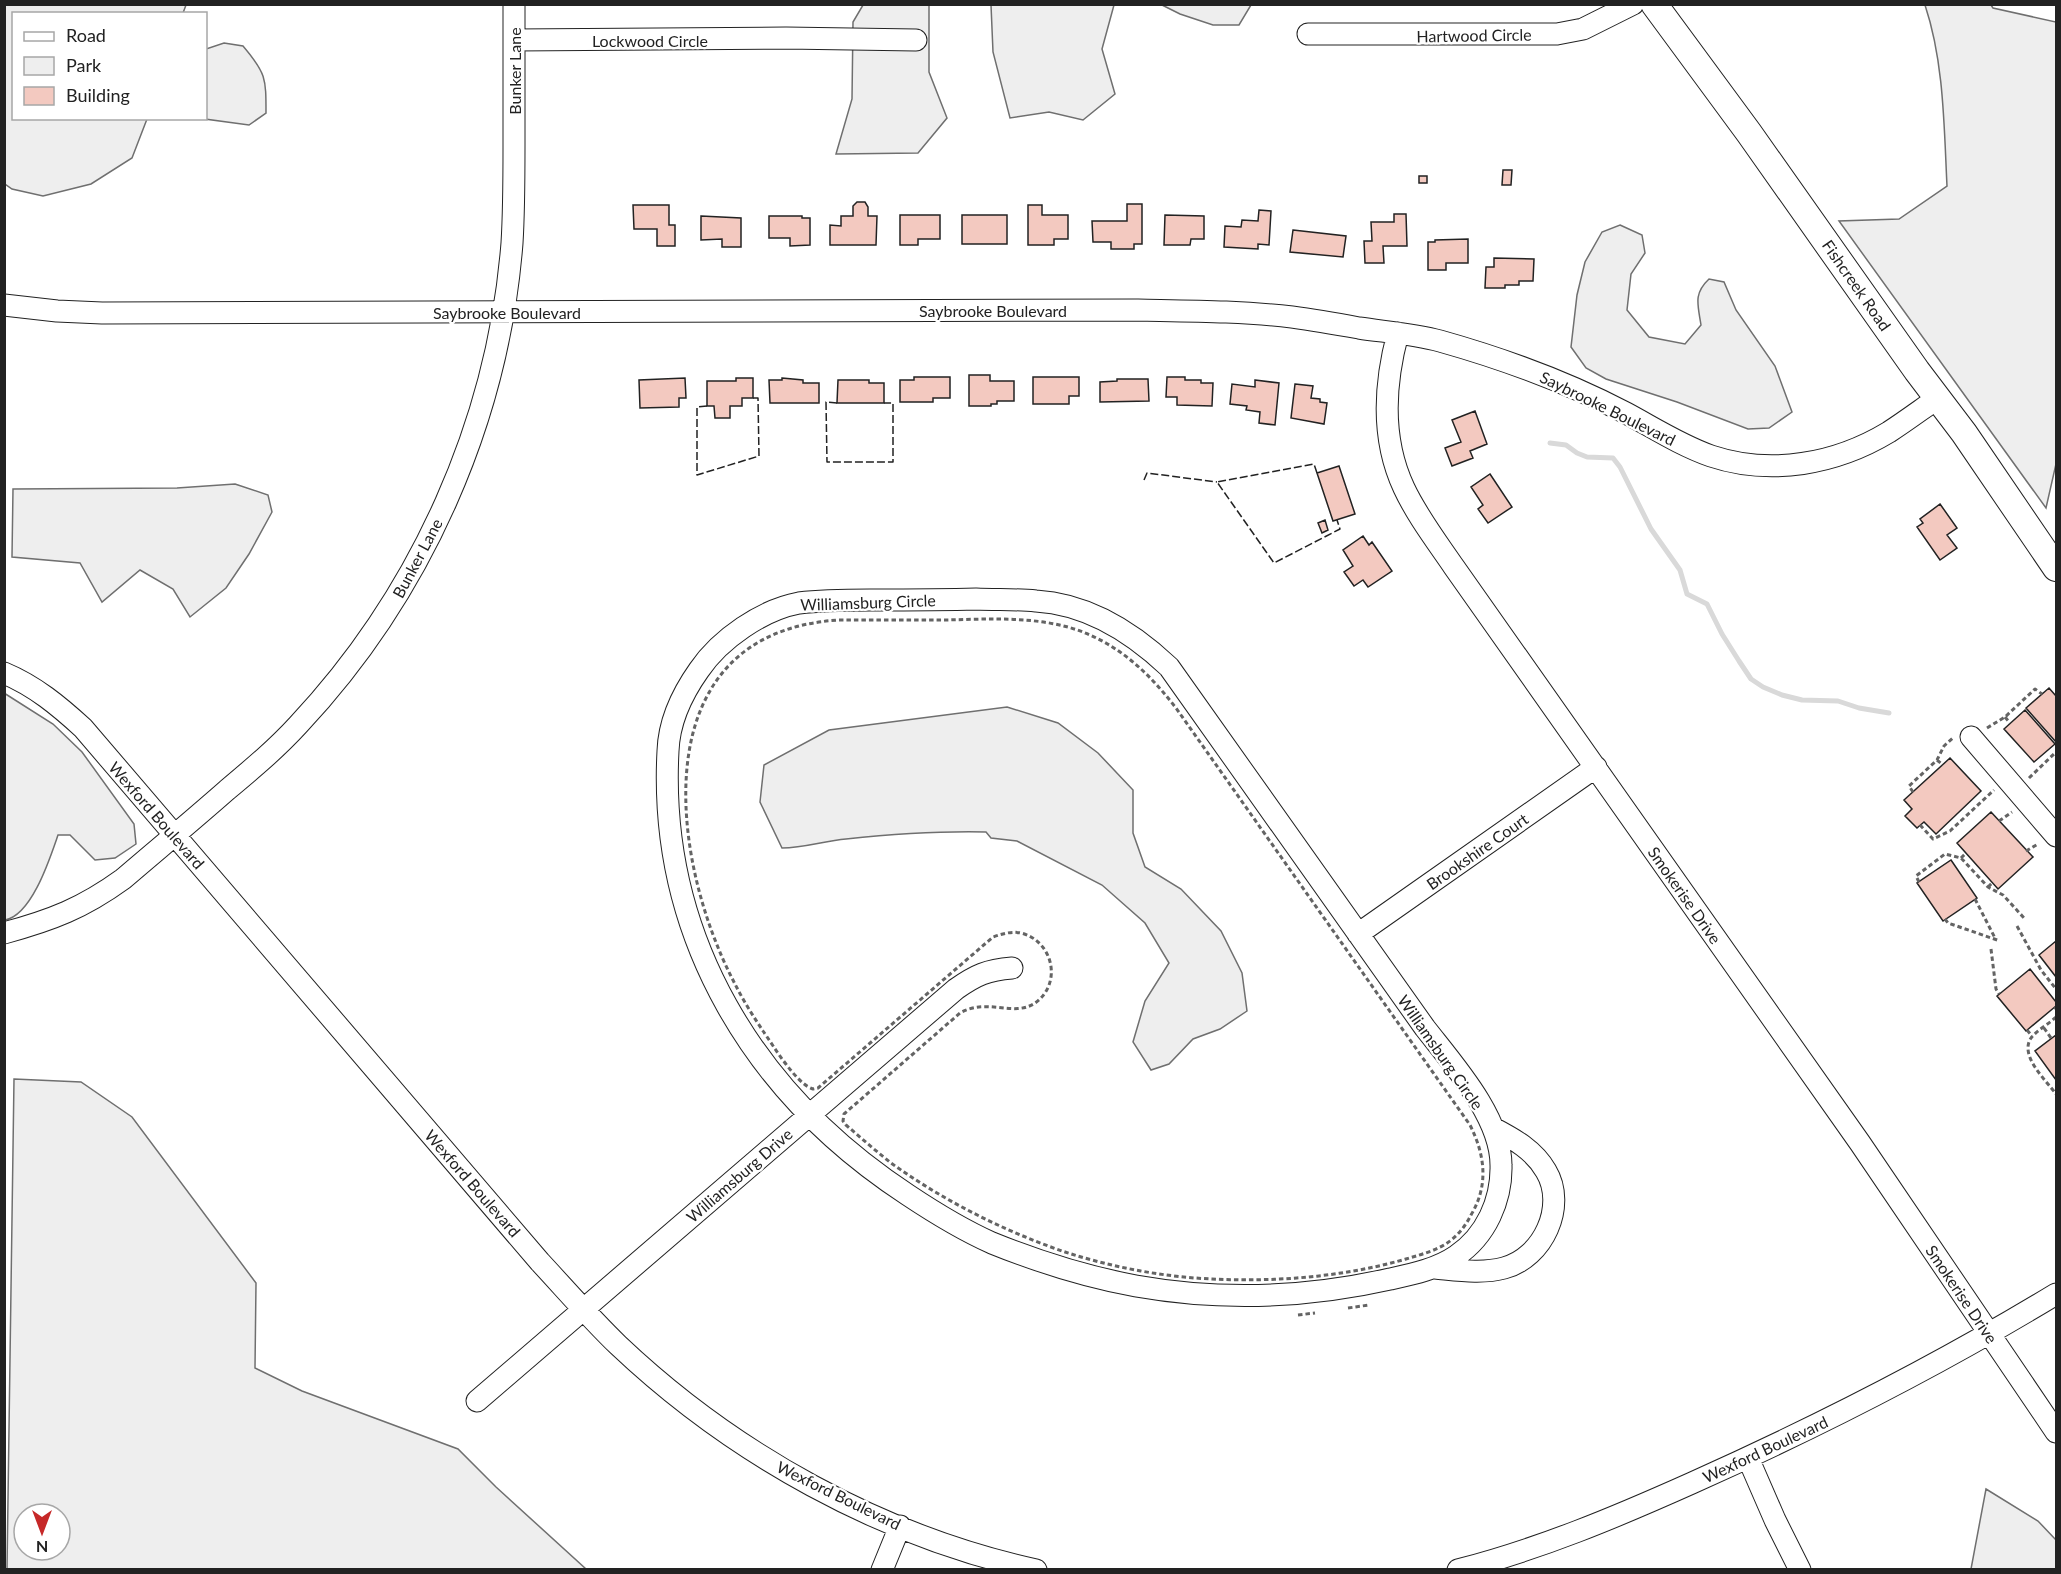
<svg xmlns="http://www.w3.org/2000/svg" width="2061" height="1574" font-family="Lato,sans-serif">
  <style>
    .green { fill: #eee; stroke: #6f6f6f; stroke-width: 1.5; fill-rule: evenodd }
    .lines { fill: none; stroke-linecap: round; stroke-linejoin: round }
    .stream { stroke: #d9d9d9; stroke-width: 5 }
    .building { fill: #f3c9c0; stroke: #222; stroke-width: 1.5 }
    .minor-casing { stroke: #222; stroke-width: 23 }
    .major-casing { stroke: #222; stroke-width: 28 }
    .path { stroke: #646464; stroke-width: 3; stroke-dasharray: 4.5 3; stroke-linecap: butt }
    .minor { stroke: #fff; stroke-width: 21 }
    .major { stroke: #fff; stroke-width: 26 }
    .fence { stroke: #222; stroke-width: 1.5; stroke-dasharray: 8 3; stroke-linecap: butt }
    .labels { text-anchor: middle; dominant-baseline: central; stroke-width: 4.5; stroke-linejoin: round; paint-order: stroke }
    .street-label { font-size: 16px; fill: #222; stroke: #fff }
  </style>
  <rect width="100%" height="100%" fill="#fff"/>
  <path class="green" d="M5 4 186 5 183 13 14 14V118L147 119 132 158 91 184 43 196 12 189 5 184Z
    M863 5H929V72L947 118 918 153 836 154 852 99 853 22Z
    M991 5H1114L1102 49 1115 94 1083 120 1049 112 1010 118 993 52Z
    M1162 5H1251L1239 25H1213L1180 14Z
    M1925 5H1991L1993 8 2056 22V464L2046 508 1839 221 1899 219 1947 186C1944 126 1944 62 1925 5Z
    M224 43 243 46C266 73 266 78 266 113L249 125 205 119 206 49Z
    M1620 225 1642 235 1645 253 1631 274 1627 310 1649 337 1685 344 1701 325C1698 305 1693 294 1709 279L1724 282 1736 310 1775 366 1792 412 1769 428 1748 429 1677 402 1606 379 1586 368 1571 347 1577 295 1585 262 1602 232Z
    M235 484 268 495 272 512 249 554 226 588 190 617 173 589 140 570 102 602 80 563 12 557 13 489 177 488Z
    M4 693 53 724 82 752 134 824 136 844 115 858 95 860 70 835H58C50 858 32 915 5 920Z
    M1007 707 1058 723 1098 753 1133 790V833L1145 867 1181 889 1221 931 1242 973 1247 1011 1220 1029 1193 1039 1169 1064 1151 1070 1133 1042 1145 1001 1169 963 1145 923 1102 885 1017 841 991 838 986 832C939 831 893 834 846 839 824 841 804 848 782 848L760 802 764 765 829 730Z
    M14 1079 81 1082 132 1117 256 1283 255 1368 302 1391 458 1449 496 1487 586 1569H7ZM24 1514H60V1550H24Z
    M1986 1489 2038 1521 2056 1540V1569H1971Z"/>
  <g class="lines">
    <path class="stream" d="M1550 443 1566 445 1577 453 1587 457 1613 458 1620 467 1651 529 1680 570 1687 594 1707 604 1722 634 1739 661 1751 679 1763 687 1782 695 1802 700 1838 701 1859 708 1889 713"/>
  </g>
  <path class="building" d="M1503 170H1512L1511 185H1502Z
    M1419 176H1427V183H1419Z
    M857 202H865L868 207V216H877L876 245H830V225L841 226V216H853V206Z
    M1127 204H1142V244H1134V249H1111V242H1093L1092 221H1127Z
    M633 205H669V225H675V246H657V229H634Z
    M1028 205H1042V215H1068V239H1054V245H1028Z
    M1259 210 1271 211 1269 245 1258 244V249L1224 247 1225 226 1241 227 1242 220 1258 221Z
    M1394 214H1406L1407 246H1383L1384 263H1365L1364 241H1372L1371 222H1394Z
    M900 215H940V239H918V245H900Z
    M962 215H1007V244H962Z
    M1165 215 1204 216V239H1191L1190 245H1164Z
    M701 216 741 218V247H722V239L701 240Z
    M769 216H802V218H810V245L790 246V238H769Z
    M1293 230 1346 236 1343 257 1290 252Z
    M1468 239V263H1446V270H1428V242H1435V240Z
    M1494 258 1534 259 1533 281H1519V285H1505V288H1485L1486 267H1494Z
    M969 375H990V381H1014V401H997V404H991V406H969Z
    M914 377H950V398H933V402H900V380H914Z
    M1033 377H1079V396H1069V404H1033Z
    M1167 377H1185V380H1201V383H1213L1212 406 1177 405V397H1166Z
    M685 378 686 398H679V407L640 408 639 380Z
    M736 378H753V398H742V406H730V418H715L714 406H707V381H736Z
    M782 378 803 380V383H819V403H770L769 380H782Z
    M1117 379H1148L1149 401 1100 402V382L1117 381Z
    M838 380H869V383H884V403H837Z
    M1255 380 1279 383 1275 425 1259 423 1260 412 1246 410 1247 406 1230 404 1232 384 1255 387Z
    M1295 384 1313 386 1311 398 1320 399V402L1327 403 1324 424 1291 418Z
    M1475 411 1487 444 1470 451 1473 458 1452 466 1445 448 1461 442 1452 420Z
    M1339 466 1355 514 1333 521 1317 473Z
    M1490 474 1512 507 1488 523 1478 509 1483 505 1471 487Z
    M1940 504 1957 528 1947 535 1957 548 1940 560 1917 527 1923 523 1920 519Z
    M1325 520 1328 530 1322 533 1318 523Z
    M1363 536 1369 545 1372 542 1392 571 1368 587 1363 580 1354 586 1344 572 1353 566 1343 550Z
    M2049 688 2056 696V742L2026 708Z
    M2025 710 2055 744 2034 762 2004 729Z
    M1950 758 1981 791 1936 834 1924 822 1917 828 1905 816 1912 809 1904 800Z
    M1991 812 2033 857 1998 889 1957 843Z
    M1951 860 1977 898 1943 921 1917 883Z
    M2056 941V977L2039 955Z
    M2030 969 2056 1002V1006L2026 1031 1997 996Z
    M2056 1035V1080L2035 1051Z"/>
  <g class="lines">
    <defs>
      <path id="minor" d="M1308 34H1557L1583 29 1633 4
        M514 40 786 38 916 40
        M4 305 57 311 102 313 1138 310C1189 311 1241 311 1292 317 1314 320 1337 324 1359 328 1386 332 1414 334 1440 341 1504 359 1567 382 1626 413 1654 428 1680 445 1711 456 1771 476 1836 464 1889 432 1906 421 1922 409 1938 398
        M1398 333C1384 385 1381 439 1404 488 1417 516 1437 542 1454 567L1860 1143 2056 1432
        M976 599C996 600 1016 599 1036 601 1088 604 1132 632 1169 667L1425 1028C1453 1064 1501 1117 1501 1165 1502 1200 1486 1236 1456 1256 1437 1269 1413 1274 1390 1279 1306 1298 1221 1301 1136 1286 1087 1277 1039 1262 992 1243 963 1230 935 1213 908 1195 755 1095 658 938 668 751 669 721 682 694 699 670 720 639 762 610 799 603 823 600 847 600 870 600 905 600 941 600 976 599Z
        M4 673C35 686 59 706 83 728L540 1262C566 1290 591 1319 618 1345 733 1454 881 1536 1036 1570
        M1971 737 2056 836
        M4 933C52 920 83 908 123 879 158 849 193 820 227 790 252 769 276 749 298 725 421 594 498 422 512 243 514 211 514 179 514 146 514 99 514 52 514 4
        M1358 934 1596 767
        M1435 1268C1457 1270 1482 1274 1504 1268 1543 1258 1567 1206 1546 1171 1534 1150 1514 1139 1493 1128
        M477 1401 956 989C976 975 987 970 1012 968
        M1748 1458 1775 1520 1800 1570
        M882 1570 900 1526
        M1458 1570C1540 1549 1616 1517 1692 1483 1817 1427 1939 1365 2056 1294"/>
      <path id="major" d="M1654 4 1749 133 1917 371 1964 433 2056 568"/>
    </defs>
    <use href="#minor" class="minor-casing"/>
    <use href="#major" class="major-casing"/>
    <path class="path" d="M839 620C874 620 910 620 945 620 991 619 1046 615 1090 635 1126 651 1152 677 1176 708L1470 1125C1485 1155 1489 1185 1471 1215 1465 1227 1456 1238 1444 1245 1432 1252 1419 1255 1406 1259 1343 1277 1277 1282 1212 1279 1163 1277 1111 1267 1065 1252 1004 1231 944 1201 891 1163 876 1151 861 1138 846 1125L843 1121 844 1114 960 1013C990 996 1017 1021 1040 999 1062 977 1050 940 1021 933 1011 931 1002 934 993 937L818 1088 813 1089C796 1084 773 1045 763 1031 753 1016 743 1000 735 984 668 857 642 632 839 620Z
      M2005 717 2010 723
      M1987 728 2005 717 2035 689 2042 694
      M1937 760 1943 765
      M2029 778 2056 752
      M1913 792 1909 786 1937 760 1944 746 1953 738
      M1999 821 2012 812
      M1920 825 1933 839 1950 831 1994 790
      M2026 851 2038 844
      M1961 858 1966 853
      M1919 882 1916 876 1945 854 1961 858 1988 887 2003 895 2025 919
      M1988 887 1993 882
      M1975 899 1996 940
      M1945 919 1948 923 2000 941
      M2017 926 2041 970 2056 989
      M1991 949 1996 989 1999 994
      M2055 1007 2056 1009
      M2056 1017C2049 1024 2037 1030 2031 1038 2019 1056 2046 1080 2056 1094
      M2044 1028 2051 1038
      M2027 1030 2032 1036
      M1348 1308 1369 1305
      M1298 1315 1315 1313"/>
    <use href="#minor" class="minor"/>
    <use href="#major" class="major"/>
    <path class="fence" d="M837 403 826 402 827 462H893V403H884
      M707 406 697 407V475L759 456 758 398H753
      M1317 473 1314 464 1217 482 1274 563 1340 529 1337 520
      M1144 480 1147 473 1217 482"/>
  </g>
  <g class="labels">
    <g class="street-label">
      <text transform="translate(1474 35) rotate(-1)">Hartwood Circle</text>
      <text x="650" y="40">Lockwood Circle</text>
      <text transform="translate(514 71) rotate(-90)">Bunker Lane</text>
      <text transform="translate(1857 285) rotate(55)">Fishcreek Road</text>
      <text x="993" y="310">Saybrooke Boulevard</text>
      <text x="507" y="312">Saybrooke Boulevard</text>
      <text transform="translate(1608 408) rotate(26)">Saybrooke Boulevard</text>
      <text transform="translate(417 558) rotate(-62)">Bunker Lane</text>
      <text transform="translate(868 602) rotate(-2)">Williamsburg Circle</text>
      <text transform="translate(157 815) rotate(49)">Wexford Boulevard</text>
      <text transform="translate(1477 851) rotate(-35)">Brookshire Court</text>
      <text transform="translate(1685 895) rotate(55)">Smokerise Drive</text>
      <text transform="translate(1441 1052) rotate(55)">Williamsburg Circle</text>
      <text transform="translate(739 1175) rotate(-41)">Williamsburg Drive</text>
      <text transform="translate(473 1183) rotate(49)">Wexford Boulevard</text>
      <text transform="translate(1962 1294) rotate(56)">Smokerise Drive</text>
      <text transform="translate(1765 1449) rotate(-25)">Wexford Boulevard</text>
      <text transform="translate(839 1495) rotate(26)">Wexford Boulevard</text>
    </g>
  </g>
  <rect width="2061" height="1574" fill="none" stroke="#222222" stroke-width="12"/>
  <rect x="12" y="12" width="195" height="108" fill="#ffffff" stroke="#a7a7a7" stroke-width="1.5"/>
  <rect x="24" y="32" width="30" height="9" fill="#ffffff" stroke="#a7a7a7" stroke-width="1.5"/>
  <text x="66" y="42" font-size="18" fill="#222222">Road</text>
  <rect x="24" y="57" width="30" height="18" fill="#eeeeee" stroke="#a7a7a7" stroke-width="1.5"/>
  <text x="66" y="72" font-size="18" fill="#222222">Park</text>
  <rect x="24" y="87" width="30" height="18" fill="#f3c9c0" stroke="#a7a7a7" stroke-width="1.5"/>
  <text x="66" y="102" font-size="18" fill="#222222">Building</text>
  <g transform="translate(42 1532) rotate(180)"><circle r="28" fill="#ffffff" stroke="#a7a7a7" stroke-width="1.5"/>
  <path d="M0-4.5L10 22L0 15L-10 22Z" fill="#c62828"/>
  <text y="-9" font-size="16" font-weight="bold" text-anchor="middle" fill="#222222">N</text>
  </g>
</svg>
